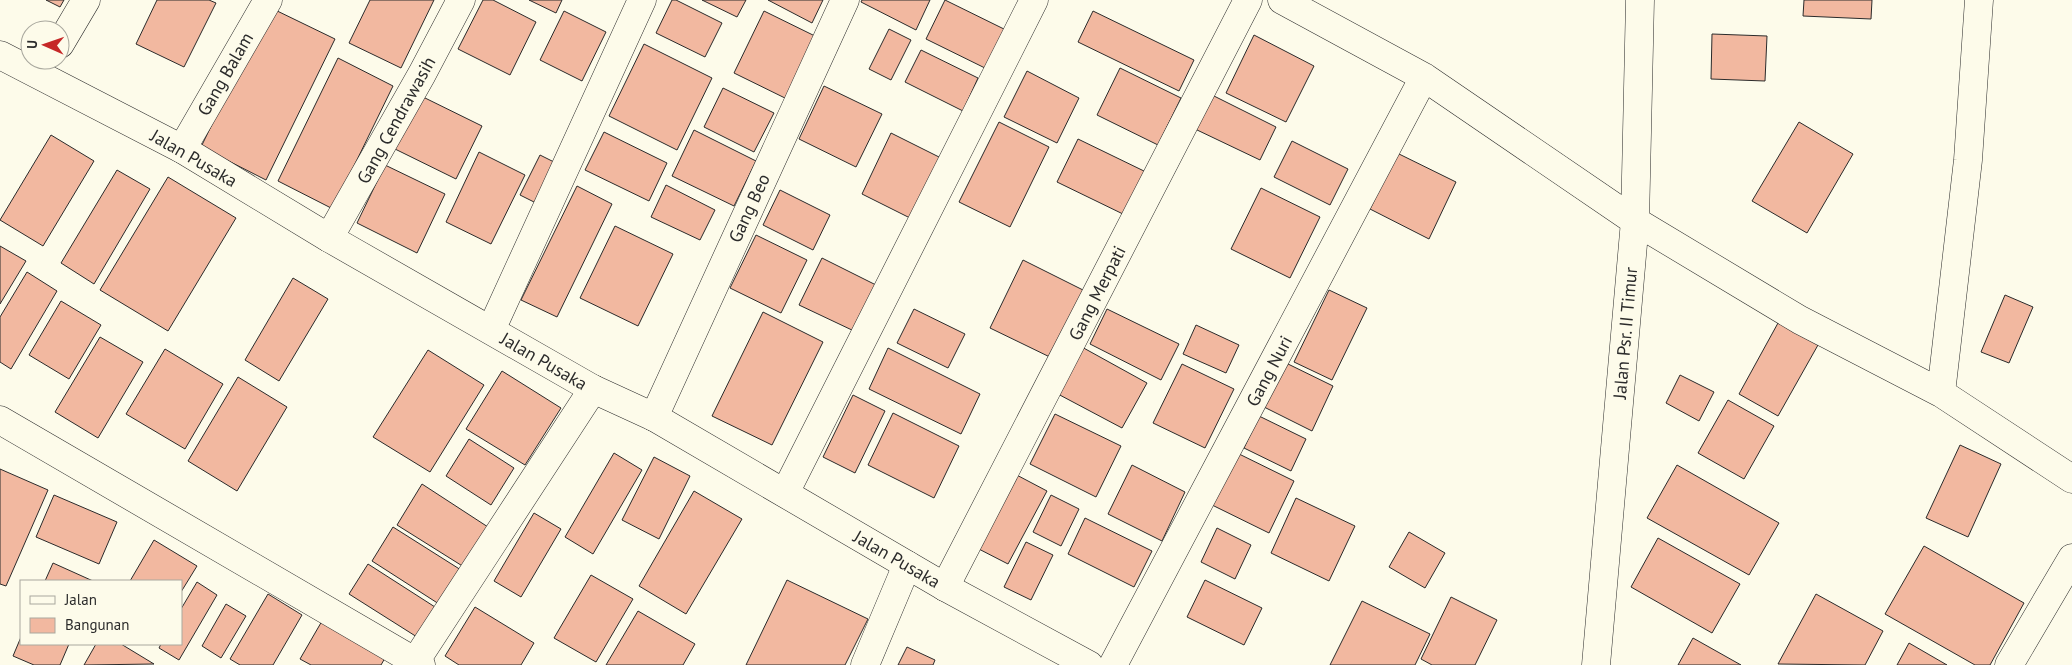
<svg xmlns="http://www.w3.org/2000/svg" width="2072" height="665" font-family="'PT Sans',sans-serif">
  <style>
    .building { fill: #f2b8a0; stroke: #2b2b2b }
    .lines { fill: none; stroke-linecap: round; stroke-linejoin: round }
    .minor-casing { stroke: #2b2b2b; stroke-width: 29 }
    .secondary-casing { stroke: #2b2b2b; stroke-width: 29 }
    .minor { stroke: #fdfbea; stroke-width: 28 }
    .secondary { stroke: #fdfbea; stroke-width: 28 }
    .labels { text-anchor: middle; dominant-baseline: central; stroke-width: 4; stroke-linejoin: round; paint-order: stroke }
    .street-label { font-size: 18px; fill: #2b2b2b; stroke: #fdfbea }
  </style>
  <rect width="100%" height="100%" fill="#fdfbea"/>
  <path class="building" d="M46 0H64L60 7Z
    M157 0H209L216 3 184 67 136 44Z
    M370 0H434L401 68 349 43Z
    M483 0H493L536 22 510 75 458 49Z
    M529 0H562L556 13Z
    M672 0H676L722 23 705 57 656 33Z
    M702 0H746L737 17Z
    M768 0H823L812 23Z
    M862 0H930L916 30 861 2Z
    M945 0 1008 31 989 70 926 39Z
    M1804 0H1872L1871 19 1803 16Z
    M269 7 335 39 266 180 201 147Z
    M564 11 606 32 582 81 540 60Z
    M764 11 819 38 789 100 734 73Z
    M1093 11 1194 60 1179 91 1078 42Z
    M889 29 911 40 891 80 869 69Z
    M1712 34 1767 36 1765 81 1711 79Z
    M1254 35 1314 66 1286 122 1226 93Z
    M644 44 712 78 677 150 609 116Z
    M921 50 978 78 963 111 905 82Z
    M338 58 393 86 333 209 278 181Z
    M1120 68 1181 98 1158 145 1097 115Z
    M1027 71 1079 98 1057 143 1004 117Z
    M824 86 882 114 856 167 799 139Z
    M723 88 774 113 754 152 704 127Z
    M1212 95 1276 127 1260 160 1195 129Z
    M421 96 482 126 456 179 395 149Z
    M999 122 1049 147 1010 227 959 202Z
    M1799 122 1853 154 1807 233 1752 201Z
    M694 130 756 161 734 206 672 176Z
    M604 132 667 163 649 201 585 170Z
    M891 133 941 158 912 219 862 194Z
    M51 135 94 161 43 246 0 220Z
    M1078 139 1146 172 1125 215 1057 182Z
    M1292 141 1348 169 1330 205 1274 177Z
    M479 152 525 175 491 244 446 222Z
    M1397 153 1456 182 1429 239 1370 209Z
    M540 155 562 166 542 206 520 195Z
    M385 165 445 194 417 253 357 223Z
    M117 170 150 189 94 284 61 263Z
    M168 177 236 218 168 331 100 290Z
    M666 185 715 210 700 240 651 217Z
    M577 186 612 204 557 317 521 300Z
    M1261 188 1320 217 1290 278 1231 249Z
    M780 190 830 215 813 250 763 225Z
    M615 226 673 254 638 326 580 298Z
    M756 235 807 260 781 313 730 288Z
    M0 246 26 261 0 304Z
    M822 258 876 285 854 331 799 305Z
    M1023 260 1089 293 1056 360 990 328Z
    M27 272 57 291 11 369 0 362V317Z
    M293 278 328 299 279 381 245 360Z
    M1329 290 1367 308 1332 380 1294 362Z
    M2005 295 2033 307 2009 363 1981 352Z
    M61 301 101 325 69 379 29 355Z
    M914 309 965 334 948 368 897 343Z
    M1107 309 1179 344 1161 380 1090 344Z
    M763 312 823 342 772 445 712 416Z
    M1778 323 1818 345 1778 416 1739 394Z
    M1196 325 1239 345 1226 373 1183 354Z
    M100 337 143 362 98 438 55 412Z
    M1080 346 1147 383 1122 428 1056 393Z
    M888 348 980 394 961 434 869 389Z
    M165 349 223 384 185 449 126 414Z
    M428 350 484 385 430 472 373 437Z
    M1286 363 1333 386 1312 431 1264 407Z
    M1182 364 1234 389 1205 448 1153 423Z
    M502 371 561 408 525 465 466 429Z
    M1680 375 1714 392 1699 421 1666 403Z
    M238 377 287 407 237 491 188 461Z
    M853 395 885 411 855 473 823 457Z
    M1728 400 1774 426 1744 479 1698 453Z
    M893 413 959 446 934 498 868 465Z
    M1055 414 1121 446 1096 497 1030 464Z
    M1259 416 1306 439 1291 471 1244 448Z
    M469 439 514 468 491 505 446 476Z
    M1960 445 2001 464 1968 537 1926 518Z
    M1233 451 1294 481 1269 533 1208 503Z
    M614 453 642 470 593 554 565 537Z
    M654 457 690 476 659 539 622 520Z
    M1132 465 1185 492 1162 541 1108 514Z
    M1677 465 1779 523 1749 575 1647 518Z
    M0 469 48 490 6 586 0 584Z
    M1011 472 1047 491 1008 564 973 546Z
    M422 484 488 527 464 567 397 525Z
    M694 491 742 519 686 614 639 586Z
    M54 495 117 522 99 564 36 537Z
    M1051 495 1079 509 1061 546 1033 532Z
    M1296 498 1355 526 1329 581 1271 553Z
    M534 513 561 529 521 597 494 581Z
    M1085 518 1152 551 1134 587 1068 554Z
    M393 527 461 570 439 604 372 561Z
    M1217 528 1251 545 1235 579 1201 562Z
    M1409 532 1445 553 1425 588 1389 567Z
    M1658 538 1740 584 1712 633 1631 587Z
    M154 540 197 566 181 592V581H130Z
    M1026 542 1053 555 1031 600 1004 587Z
    M1924 546 2024 603 1990 665H1975L1885 614Z
    M53 563 93 581H45Z
    M368 564 435 607 417 637 349 594Z
    M591 575 633 599 596 662 554 638Z
    M787 580 868 619 845 665H746Z
    M1205 580 1262 608 1244 645 1187 617Z
    M197 582 217 595 179 660 159 648 161 644H181V609Z
    M268 594 302 615 273 665H240L230 659Z
    M1816 594 1883 631 1865 665 1778 664Z
    M1451 597 1497 620 1475 665H1432L1421 659Z
    M1362 601 1430 634 1415 665H1330Z
    M226 604 246 616 221 658 202 646Z
    M475 607 534 643 521 665H459L445 656Z
    M638 611 695 644 683 665H606Z
    M322 621 385 658 381 665H311L300 659Z
    M21 637V644H69L60 665H34L13 656Z
    M1693 638 1741 665H1678Z
    M1909 643 1947 665H1897Z
    M96 644H121L154 664 84 665Z
    M907 647 935 660 933 665H898Z"/>
  <g class="lines">
    <defs>
      <path id="minor" d="M1282 0 1424 77 1635 221 1800 320 1941 393 2072 479
        M60 44 86 0
        M182 149 268 0
        M329 238 422 74 461 0
        M491 330 642 0
        M1941 393 1968 160 1979 0
        M654 417 845 0
        M0 420 421 665
        M785 493 1034 0
        M945 587 1248 0
        M413 665 593 389
        M865 665 907 565
        M1113 665 1424 77
        M1596 665 1635 221 1640 0
        M2009 665 2072 558"/>
      <path id="secondary" d="M0 55 182 149 329 238 593 389 654 417 945 587 1089 665"/>
    </defs>
    <use href="#minor" class="minor-casing"/>
    <use href="#secondary" class="secondary-casing"/>
    <use href="#minor" class="minor"/>
    <use href="#secondary" class="secondary"/>
  </g>
  <g class="labels">
    <g class="street-label">
      <text transform="translate(225 74) rotate(-60)">Gang Balam</text>
      <text transform="translate(396 120) rotate(-61)">Gang Cendrawasih</text>
      <text transform="translate(194 158) rotate(30)">Jalan Pusaka</text>
      <text transform="translate(749 208) rotate(-65)">Gang Beo</text>
      <text transform="translate(1097 293) rotate(-63)">Gang Merpati</text>
      <text transform="translate(1625 333) rotate(-85)">Jalan Psr. II Timur</text>
      <text transform="translate(544 361) rotate(30)">Jalan Pusaka</text>
      <text transform="translate(1269 371) rotate(-62)">Gang Nuri</text>
      <text transform="translate(897 559) rotate(30)">Jalan Pusaka</text>
    </g>
  </g>
  <rect x="20" y="580" width="162" height="65" fill="#fdfbea" stroke="#a9a89e"/>
  <rect x="30" y="596" width="25" height="8" fill="#fdfbea" stroke="#a9a89e"/>
  <text x="65" y="605" font-size="15" fill="#2b2b2b">Jalan</text>
  <rect x="30" y="618" width="25" height="15" fill="#f2b8a0" stroke="#a9a89e"/>
  <text x="65" y="630" font-size="15" fill="#2b2b2b">Bangunan</text>
  <g transform="translate(45 45) rotate(272)"><circle r="24" fill="#fdfbea" stroke="#a9a89e"/>
  <path d="M0-4L9 19L0 12L-9 19Z" fill="#c62828"/>
  <text y="-8" font-size="14" font-weight="bold" text-anchor="middle" fill="#2b2b2b">U</text>
  </g>
</svg>
